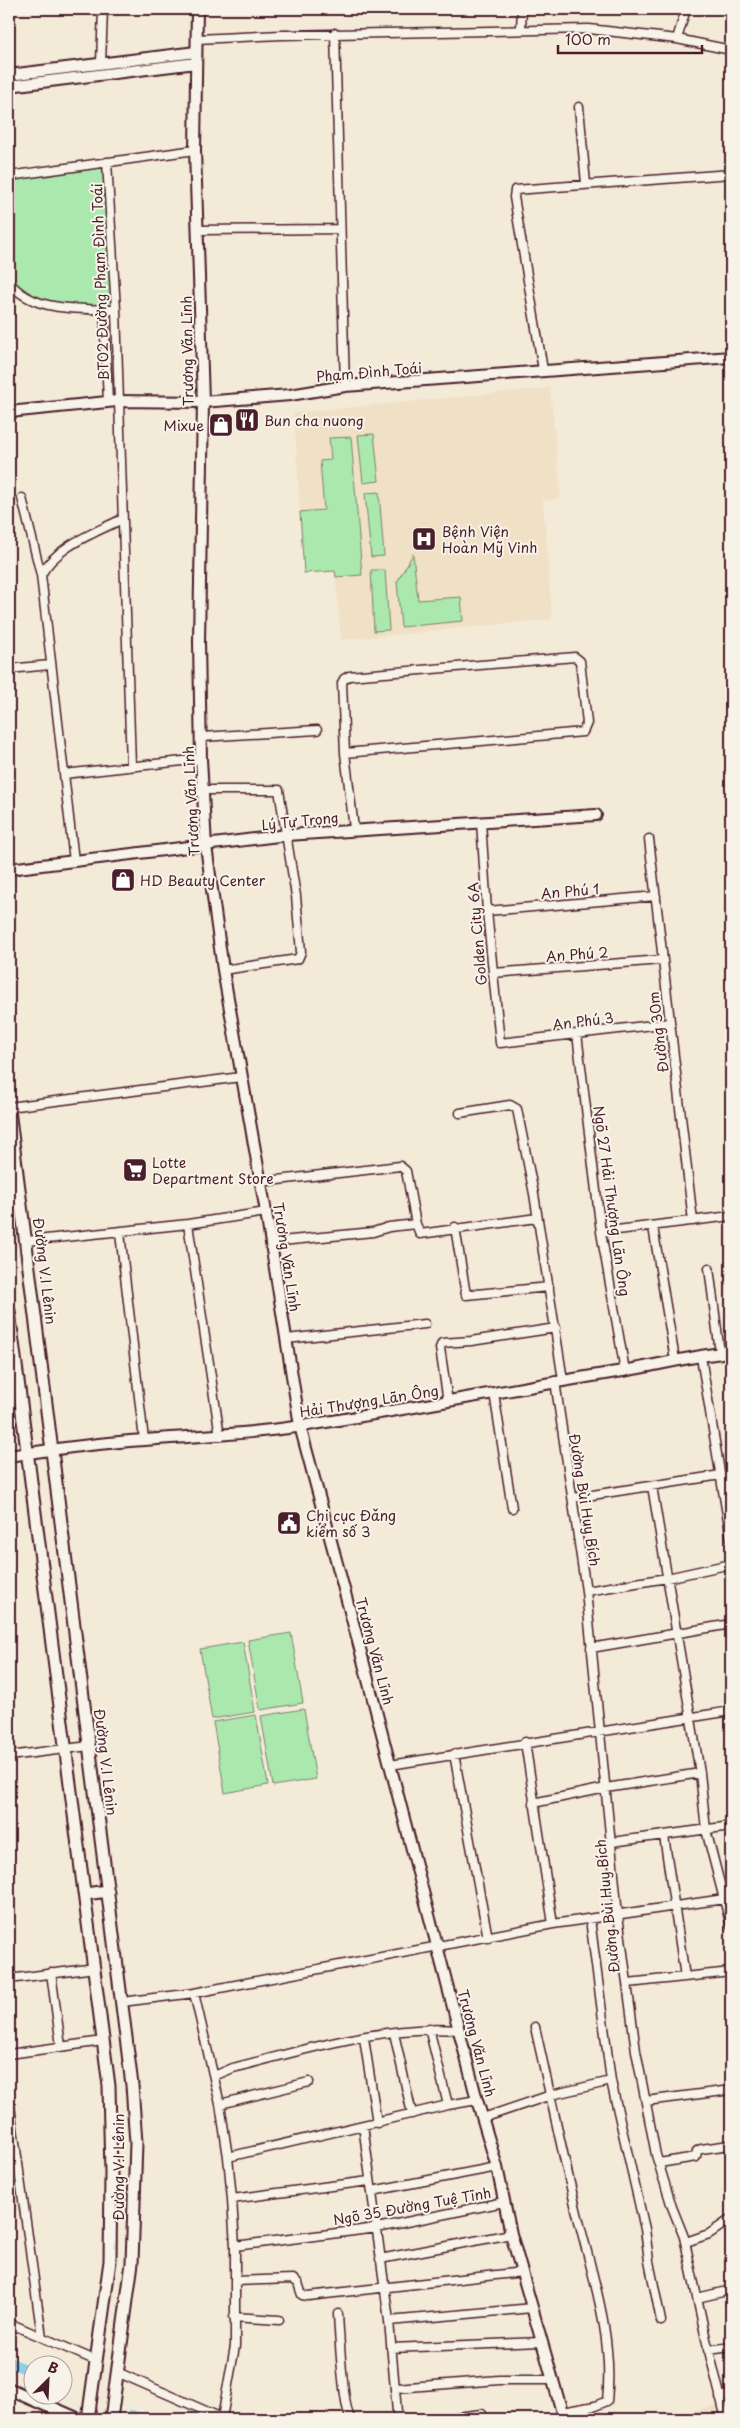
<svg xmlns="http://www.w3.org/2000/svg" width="740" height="2428" font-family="'Playpen Sans',sans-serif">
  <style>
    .built { fill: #f0e0c5 }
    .green { fill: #abe8ae; stroke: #7a846c }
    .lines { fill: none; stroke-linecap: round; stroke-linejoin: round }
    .canal { stroke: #8acfec; stroke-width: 10 }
    .minor-casing { stroke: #4a1f2b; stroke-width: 11 }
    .tertiary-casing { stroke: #4a1f2b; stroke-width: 14 }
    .secondary-casing { stroke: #4a1f2b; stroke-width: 15 }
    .minor { stroke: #f7f3e8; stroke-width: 8 }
    .tertiary { stroke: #f7f3e8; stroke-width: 10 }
    .secondary { stroke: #f7f3e8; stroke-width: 11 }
    .labels { text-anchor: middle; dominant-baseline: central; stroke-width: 4; stroke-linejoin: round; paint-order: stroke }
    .street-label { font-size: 14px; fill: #4a1f2b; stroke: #f7f3e8 }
    .poi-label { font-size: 14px; fill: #4a1f2b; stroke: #f7f3e8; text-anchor: start }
  </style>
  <rect width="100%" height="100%" fill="#f4ead8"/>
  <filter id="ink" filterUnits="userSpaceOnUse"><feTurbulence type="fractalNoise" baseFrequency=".02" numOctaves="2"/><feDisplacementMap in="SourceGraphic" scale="10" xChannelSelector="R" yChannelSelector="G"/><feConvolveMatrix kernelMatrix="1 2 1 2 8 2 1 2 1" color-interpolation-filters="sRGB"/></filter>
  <g filter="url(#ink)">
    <path class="built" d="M550 388 561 498 543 500 552 619 341 640 335 571 304 573 294 413Z
      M717 2405 720 2419H662Z"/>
    <path class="green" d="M107 162 116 310 48 305 9 282V176Z
      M374 434 379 481 363 483 358 435Z
      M351 437 362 575 336 577 335 571 304 573 300 512 324 510 320 461 331 460 329 438Z
      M379 492 384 556 371 557 365 493Z
      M413 554 418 600 461 597 463 621 401 627 397 582Z
      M371 570H385L389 630 374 631Z
      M291 1633 303 1703 260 1710 248 1640Z
      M243 1642 255 1712 212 1719 200 1649Z
      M304 1709 316 1779 273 1786 261 1716Z
      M256 1715 268 1785 225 1793 213 1722Z"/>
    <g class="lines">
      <path class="canal" d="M9 2362 32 2372
        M62 2386 65 2387
        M132 2415 141 2419"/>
      <defs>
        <path id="minor" d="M521 29 522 9
          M335 33 345 386
          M197 39 282 35 589 29 677 39 731 50
          M677 39 686 9
          M101 63 103 9
          M579 107 586 184
          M107 162 116 310 131 765
          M9 176 195 150
          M198 230 340 229
          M9 282C34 313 79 308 116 310
          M104 309 108 402
          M543 370 514 197 515 190 731 174
          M22 498 41 575 64 774 201 759
          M41 575C56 546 95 533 122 519
          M9 669 50 665
          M202 737 317 730
          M345 753 583 732 587 723 580 661 575 657 349 676 344 679 342 683 345 753 354 829
          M64 774 74 861
          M204 790H279L296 896 301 952 298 959 223 970
          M481 822 487 911 500 1043 670 1023
          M649 839 693 1221
          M487 911 656 896
          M493 973 662 960
          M577 1034 601 1232 625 1371
          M9 1107 241 1077
          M460 1113 510 1105 517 1109 534 1194 563 1380
          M260 1182 400 1166 406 1171 416 1224 420 1234 537 1218
          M188 1224 220 1436
          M455 1227 466 1295 549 1287
          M653 1227 675 1360
          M601 1232 731 1216
          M120 1233 144 1440
          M27 1241 188 1224 266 1212
          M271 1242 373 1232 389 1227 416 1224
          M709 1268 720 1353
          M286 1339 425 1324
          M701 1357 731 1539
          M555 1381 586 1591 618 1915 636 2051 656 2155 672 2207 684 2237 706 2339 726 2419
          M494 1393 512 1508
          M448 1402 440 1348 442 1343 471 1341 556 1328
          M652 1486 700 1773 706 1830 731 1926
          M573 1498 721 1475
          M586 1591 667 1578 731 1564
          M591 1648 731 1624
          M525 1742 553 1924
          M454 1754 488 1938
          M9 1756 89 1746
          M390 1765 731 1711
          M533 1803 606 1788 700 1773
          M664 1836 685 1977
          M612 1842 731 1826
          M590 1919 611 2081 645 2229 649 2261 661 2321
          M51 1973 61 2046
          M9 1979 95 1968
          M628 1983 731 1972
          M194 1993 220 2104 228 2157 232 2199 235 2246V2346L222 2418
          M122 2002 194 1993 553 1924 724 1899
          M535 2027C549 2089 562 2151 577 2213 592 2275 614 2336 607 2401L595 2406 562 2412
          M429 2028 448 2105
          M394 2033 412 2114
          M364 2038 377 2123
          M9 2054 103 2041
          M214 2076 233 2068C304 2050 385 2024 459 2030
          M9 2099 42 2337
          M646 2101 731 2090
          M220 2104 309 2082
          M483 2118 551 2095 611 2081
          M363 2125 389 2321 397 2412 400 2419
          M228 2157 448 2105 477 2100
          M659 2163 696 2157 697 2151 701 2149 730 2145
          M372 2191 497 2167
          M232 2199 369 2181
          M686 2242 709 2234 731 2219
          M235 2246 377 2228 504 2202
          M380 2259 511 2234
          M235 2281 293 2279 298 2283 302 2295 308 2296 523 2272
          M697 2298 731 2290
          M338 2314C339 2331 343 2410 351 2419
          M234 2317 279 2320
          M389 2321 532 2308
          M9 2323 97 2361
          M391 2348 542 2342
          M708 2350 731 2347
          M117 2372 224 2419
          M396 2388 499 2380H553
          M720 2397 731 2394
          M440 2419 482 2414"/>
        <path id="tertiary" d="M197 9 195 150 203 402 199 642 201 759 206 846 223 970 266 1212 300 1426 359 1645 477 2100 497 2167 511 2234 564 2419
          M9 75 196 52
          M9 86 196 63
          M9 412 117 401 203 402 290 395 345 386 731 357
          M9 869 287 835 596 815
          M9 1456C54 1449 99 1443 144 1440 197 1436 250 1434 302 1426 410 1409 516 1388 623 1371 659 1365 695 1355 731 1352"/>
        <path id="secondary" d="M9 1110 132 2085 136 2143 132 2263 111 2419
          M9 1311 109 2086 111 2173 110 2261 88 2419
          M85 1894 108 1891
          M9 2389 78 2419"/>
      </defs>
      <use href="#minor" class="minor-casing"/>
      <use href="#tertiary" class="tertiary-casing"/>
      <use href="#secondary" class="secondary-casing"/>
      <use href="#minor" class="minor"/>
      <use href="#tertiary" class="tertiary"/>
      <use href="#secondary" class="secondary"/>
    </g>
  </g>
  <defs>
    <symbol id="restaurant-square" viewBox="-11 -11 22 22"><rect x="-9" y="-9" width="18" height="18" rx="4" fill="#4a1f2b" stroke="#f7f3e8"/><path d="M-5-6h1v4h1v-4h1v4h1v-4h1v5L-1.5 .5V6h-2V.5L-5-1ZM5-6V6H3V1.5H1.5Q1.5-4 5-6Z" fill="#fff"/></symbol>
    <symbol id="shop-square" viewBox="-11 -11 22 22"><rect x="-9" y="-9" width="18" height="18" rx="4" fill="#4a1f2b" stroke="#f7f3e8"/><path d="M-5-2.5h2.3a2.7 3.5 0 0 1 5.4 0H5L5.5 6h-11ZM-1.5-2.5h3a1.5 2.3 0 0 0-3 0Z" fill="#fff"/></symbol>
    <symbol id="hospital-square" viewBox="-11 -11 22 22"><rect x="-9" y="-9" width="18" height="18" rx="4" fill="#4a1f2b" stroke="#f7f3e8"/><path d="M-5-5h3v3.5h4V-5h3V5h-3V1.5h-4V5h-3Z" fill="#fff"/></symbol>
    <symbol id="supermarket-square" viewBox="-11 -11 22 22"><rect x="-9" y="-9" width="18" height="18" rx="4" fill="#4a1f2b" stroke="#f7f3e8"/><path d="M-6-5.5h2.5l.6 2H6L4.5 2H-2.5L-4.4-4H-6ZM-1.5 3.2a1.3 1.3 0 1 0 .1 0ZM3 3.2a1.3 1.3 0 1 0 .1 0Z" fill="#fff"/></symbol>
    <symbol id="civic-square" viewBox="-11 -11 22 22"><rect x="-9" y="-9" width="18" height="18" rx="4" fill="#4a1f2b" stroke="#f7f3e8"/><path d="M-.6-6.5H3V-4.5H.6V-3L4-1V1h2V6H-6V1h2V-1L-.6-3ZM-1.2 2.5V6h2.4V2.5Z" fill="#fff"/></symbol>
  </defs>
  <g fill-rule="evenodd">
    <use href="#restaurant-square" x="233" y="406" width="28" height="28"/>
    <use href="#shop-square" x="207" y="411" width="28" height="28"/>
    <use href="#hospital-square" x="410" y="525" width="28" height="28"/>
    <use href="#shop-square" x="109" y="866" width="28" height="28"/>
    <use href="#supermarket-square" x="121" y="1156" width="28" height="28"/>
    <use href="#civic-square" x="275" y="1509" width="28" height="28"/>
  </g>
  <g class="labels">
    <g class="street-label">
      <text transform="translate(100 282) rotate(-92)">BT02 Đường Phạm Đình Toái</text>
      <text transform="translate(187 351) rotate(-91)">Trương Văn Lĩnh</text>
      <text transform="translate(369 372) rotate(-5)">Phạm Đình Toái</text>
      <text transform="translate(191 801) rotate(-93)">Trương Văn Lĩnh</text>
      <text transform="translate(300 821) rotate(-6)">Lý Tự Trọng</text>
      <text transform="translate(570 891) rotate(-5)">An Phú 1</text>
      <text transform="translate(477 934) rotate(-95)">Golden City 6A</text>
      <text transform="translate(577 954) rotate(-4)">An Phú 2</text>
      <text transform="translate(583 1021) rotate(-7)">An Phú 3</text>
      <text transform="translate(658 1032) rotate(-97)">Đường 30m</text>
      <text transform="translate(612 1201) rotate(82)">Ngõ 27 Hải Thượng Lãn Ông</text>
      <text transform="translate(287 1257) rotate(81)">Trương Văn Lĩnh</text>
      <text transform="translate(45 1271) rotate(83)">Đường V.I Lênin</text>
      <text transform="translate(369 1401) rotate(-9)">Hải Thượng Lãn Ông</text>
      <text transform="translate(585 1500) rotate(81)">Đường Bùi Huy Bích</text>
      <text transform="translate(375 1651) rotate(75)">Trương Văn Lĩnh</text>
      <text transform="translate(106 1762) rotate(83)">Đường V.I Lênin</text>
      <text transform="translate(607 1906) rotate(-96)">Đường Bùi Huy Bích</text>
      <text transform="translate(477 2043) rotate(75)">Trương Văn Lĩnh</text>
      <text transform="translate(118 2167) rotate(-90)">Đường V.I Lênin</text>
      <text transform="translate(412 2206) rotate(-10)">Ngõ 35 Đường Tuệ Tĩnh</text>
    </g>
    <g class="poi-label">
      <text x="264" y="420">Bun cha nuong</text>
      <text x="204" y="425" text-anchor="end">Mixue</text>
      <text x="442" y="531">Bệnh Viện<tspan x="442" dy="16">Hoàn Mỹ Vinh</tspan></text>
      <text x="140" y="880">HD Beauty Center</text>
      <text x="152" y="1162">Lotte<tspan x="152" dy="16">Department Store</tspan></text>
      <text x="306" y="1515">Chi cục Đăng<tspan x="306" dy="16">kiểm số 3</tspan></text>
    </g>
  </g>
  <rect width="740" height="2428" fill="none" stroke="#f7f3e8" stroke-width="30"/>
  <rect x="15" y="15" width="710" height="2398" fill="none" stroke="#4a1f2b" stroke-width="2" filter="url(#ink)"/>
  <g transform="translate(48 2380) rotate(24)"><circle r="24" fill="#f7f3e8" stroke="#b29e9c"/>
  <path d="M0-4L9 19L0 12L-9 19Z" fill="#4a1f2b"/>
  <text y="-8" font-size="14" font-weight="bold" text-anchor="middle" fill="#4a1f2b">B</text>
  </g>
  <path d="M558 45v8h144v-8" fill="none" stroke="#4a1f2b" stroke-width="2.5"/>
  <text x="565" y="45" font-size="15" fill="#4a1f2b" stroke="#f7f3e8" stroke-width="4" paint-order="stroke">100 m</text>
</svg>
